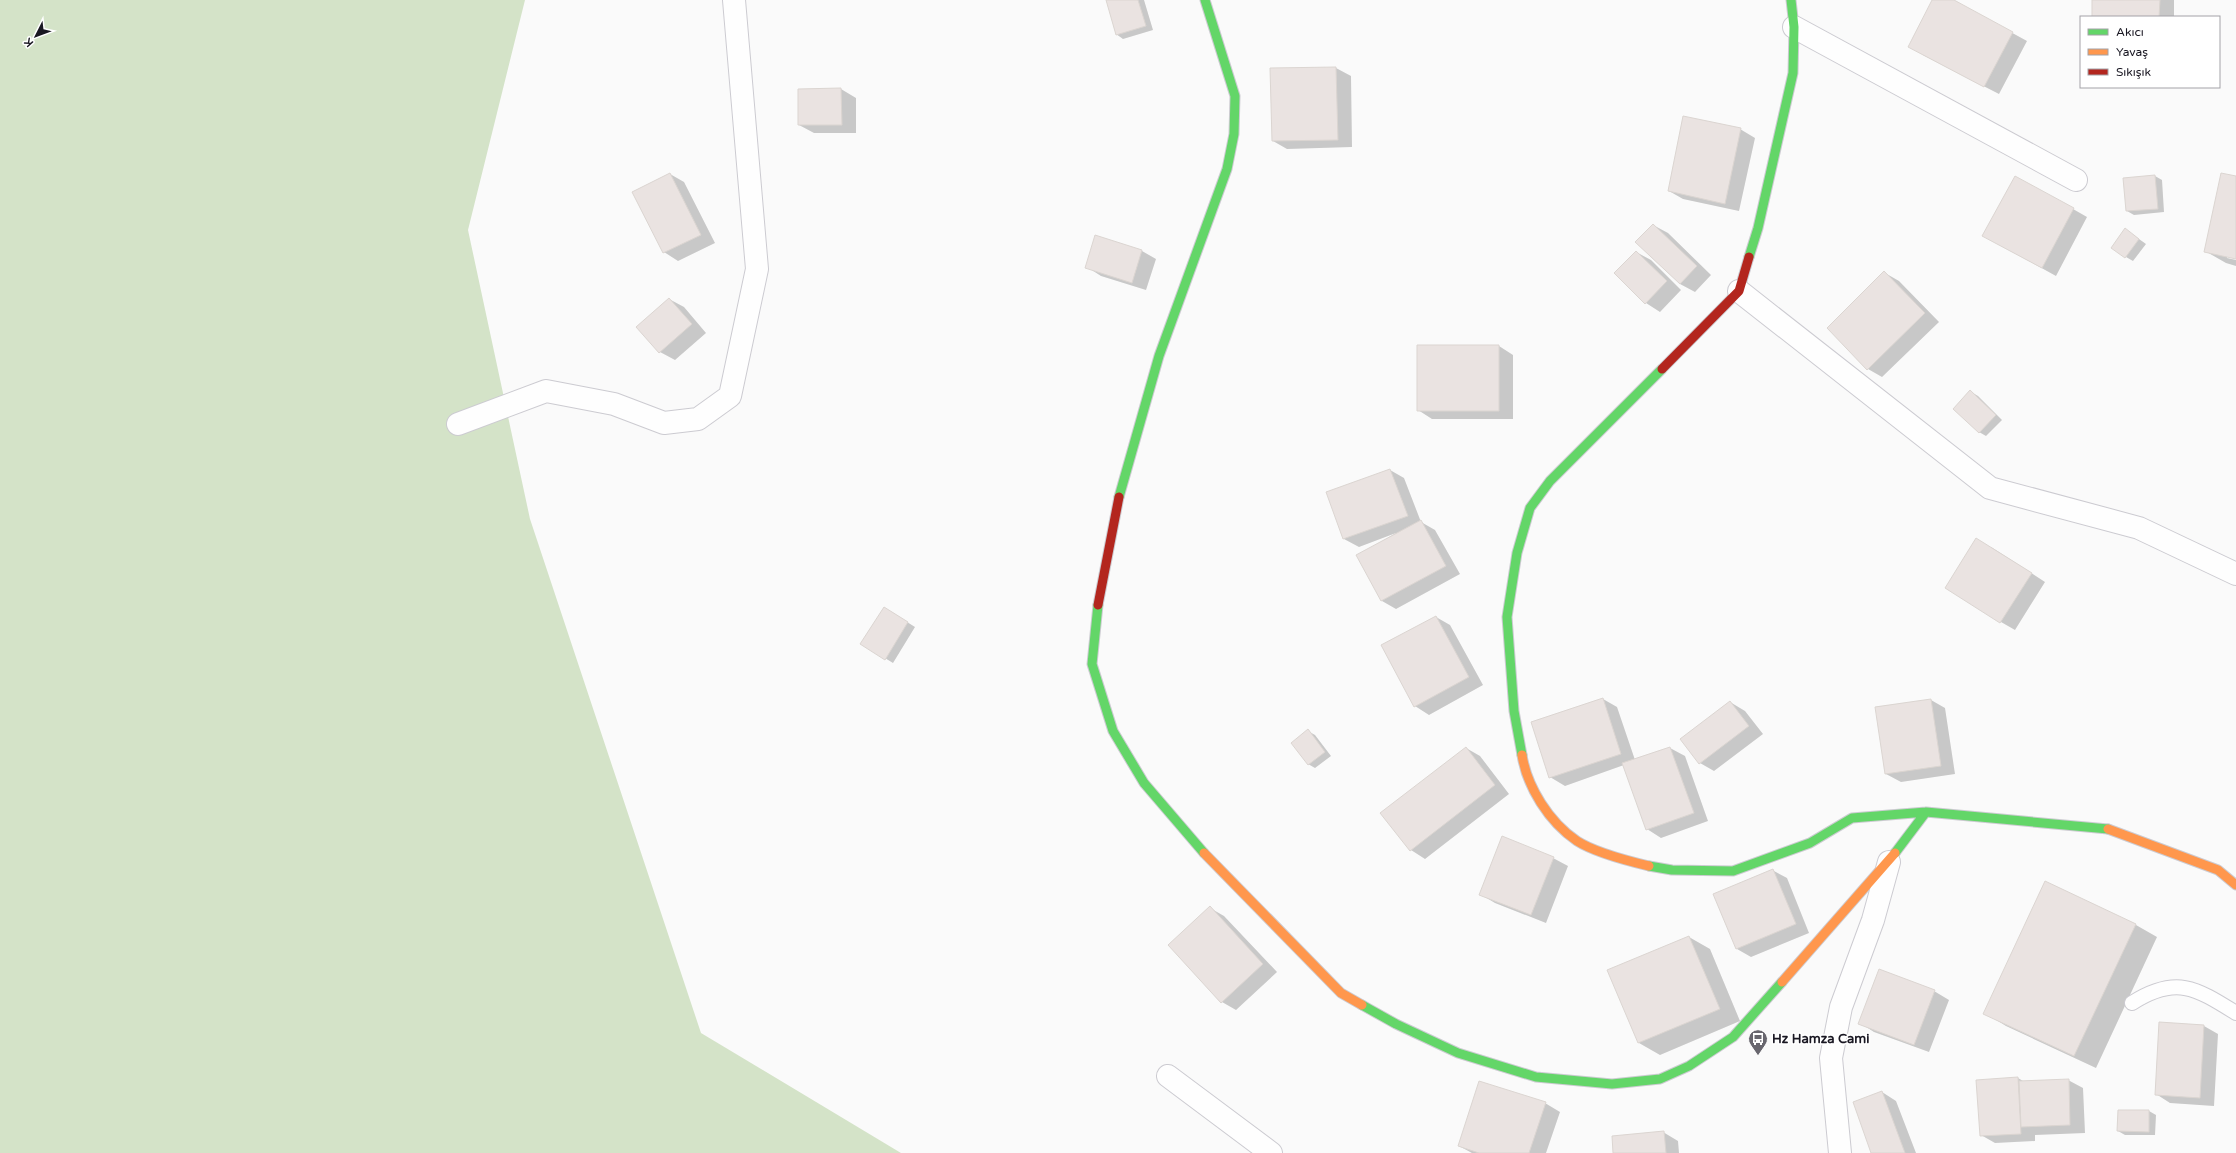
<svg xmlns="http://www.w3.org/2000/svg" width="2236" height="1153" font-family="'Varela Round',sans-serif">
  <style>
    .green { fill: #d4e3c8 }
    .shadow { fill: #0003 }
    .building { fill: #eae3e1; stroke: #dbd5d1 }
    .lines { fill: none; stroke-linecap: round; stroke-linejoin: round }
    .lane-casing { stroke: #cccbd1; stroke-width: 16 }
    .street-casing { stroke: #cccbd1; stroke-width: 24 }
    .fast-casing { stroke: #cccbd1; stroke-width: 11 }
    .slow-casing { stroke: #cccbd1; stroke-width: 11 }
    .jam-casing { stroke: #cccbd1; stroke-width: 11 }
    .lane { stroke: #fefefe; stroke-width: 14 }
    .street { stroke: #fefefe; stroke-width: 22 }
    .fast { stroke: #63d668; stroke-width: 9 }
    .slow { stroke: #ff974d; stroke-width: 9 }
    .jam { stroke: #b3261e; stroke-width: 9 }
    .labels { text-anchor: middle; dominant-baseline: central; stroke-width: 3; stroke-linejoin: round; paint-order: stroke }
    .poi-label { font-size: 13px; font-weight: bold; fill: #191722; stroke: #fff; text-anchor: start }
  </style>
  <rect width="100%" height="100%" fill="#fafafa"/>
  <path class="green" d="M0 0H525L468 230 530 519 701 1033 901 1153H0Z"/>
  <path class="shadow" d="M1107 0H1144L1153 30 1123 39 1116 34Z
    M1933 0H1952L2027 41 1999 94 1923 55Z
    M2093 0H2174V17H2093Z
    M1336 68 1351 76 1352 147 1287 149 1273 141 1271 69Z
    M841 89 856 98V133H814L799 125V90Z
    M1740 129 1755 138 1739 211 1683 199 1669 191Z
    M670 174 684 182 715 243 678 261 664 252Z
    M2155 176 2162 180 2164 212 2134 215 2127 211Z
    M2236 177V258L2227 256V258L2236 260V266L2226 263 2205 251Z
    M2073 209 2087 217 2056 276 1998 244Z
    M1653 225 1668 233 1711 275 1695 292 1680 284Z
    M2132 234 2146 244 2133 261 2126 257Z
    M1142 251 1156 259 1146 290 1101 276 1087 267Z
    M1636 252 1651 260 1681 290 1660 312 1646 303 1615 273Z
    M1885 273 1899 281 1939 322 1882 377 1868 369Z
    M669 299 684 307 706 333 675 360 660 352 637 327Z
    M1499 346 1513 355V419H1432L1418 410Z
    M1971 392 1978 396 2002 420 1986 436 1979 432Z
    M1390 470 1404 478 1421 522 1435 530 1460 574 1396 609 1382 601 1358 556 1396 533 1359 547 1344 539 1327 493Z
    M1991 547 2045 582 2015 630 2001 622Z
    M891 612 915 627 893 663 862 644Z
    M1436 617 1450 625 1483 685 1429 715 1415 706Z
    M1603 699 1617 707 1635 760 1670 748 1685 756 1708 821 1661 838 1647 829 1624 765 1565 786 1550 777Z
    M1931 700 1945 708 1955 774 1901 782 1886 774 1876 707Z
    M1730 702 1745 711 1763 734 1714 771 1700 763Z
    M1308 731 1315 735 1331 756 1315 768 1308 764Z
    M1466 748 1480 756 1509 794 1425 859 1411 850Z
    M1553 858 1568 866 1546 923 1495 903 1480 894Z
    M1772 870 1787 878 1809 933 1751 957 1737 949Z
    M2045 882 2136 925 2157 937 2096 1068 2006 1026 1985 1013Z
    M1210 908 1224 916 1277 972 1236 1010 1222 1002Z
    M1689 937 1710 949 1740 1021 1660 1055 1639 1043 1608 971Z
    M1934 991 1949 1000 1929 1052 1874 1032 1860 1023Z
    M2204 1026 2218 1034 2214 1106 2170 1103 2156 1094Z
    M2018 1078 2023 1081 2068 1080 2083 1088 2085 1133 2035 1135V1141L1995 1143 1981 1135Z
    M1882 1092 1896 1101 1916 1153H1872Z
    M1545 1103 1560 1112 1546 1153H1472L1459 1146Z
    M2149 1111 2156 1115 2155 1135H2125L2118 1131Z
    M1663 1132 1678 1141 1679 1153H1614Z"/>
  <path class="building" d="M1106 0H1138L1146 26 1116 35Z
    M1932 0H1954L2013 32 1984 87 1908 47Z
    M2092 0H2160L2159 17H2092Z
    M1336 67 1338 140 1272 141 1270 68Z
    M841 88 842 125H798V89Z
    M1683 116 1741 128 1725 204 1668 191Z
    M670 173 701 235 663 253 632 192Z
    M2221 173 2236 176V259L2204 252Z
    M2155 175 2158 209 2126 211 2123 178Z
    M2015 176 2074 208 2042 268 1982 236Z
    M1653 224 1697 266 1680 284 1635 242Z
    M2125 228 2139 239 2125 258 2111 248Z
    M1095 235 1142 250 1132 283 1085 268Z
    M1636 251 1667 281 1645 304 1614 273Z
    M1884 271 1925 313 1867 370 1827 328Z
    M669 298 692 324 659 353 636 327Z
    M1417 345H1499V411H1417Z
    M1970 390 1996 415 1979 433 1953 409Z
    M1390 469 1408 516 1343 539 1326 492Z
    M1421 520 1446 566 1381 601 1356 555Z
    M1976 538 2032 573 2000 623 1945 588Z
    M884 607 908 622 885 660 860 644Z
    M1436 616 1469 677 1414 707 1381 645Z
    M1603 698 1621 754 1549 778 1531 722Z
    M1931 699 1941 766 1885 774 1875 707Z
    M1730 701 1749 726 1699 764 1680 739Z
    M1308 729 1325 752 1308 765 1291 743Z
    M1466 747 1495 785 1410 851 1380 813Z
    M1670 747 1694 813 1646 830 1622 763Z
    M1502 836 1554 857 1531 915 1479 895Z
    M1773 869 1796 924 1736 949 1713 894Z
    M2045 881 2136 924 2074 1056 1983 1014Z
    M1210 906 1263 964 1221 1003 1168 945Z
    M1689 936 1720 1009 1638 1043 1607 970Z
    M1879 969 1935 990 1914 1045 1858 1024Z
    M2159 1022 2204 1025 2200 1098 2155 1095Z
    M2018 1077 2021 1134 1980 1136 1976 1080Z
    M2069 1079 2070 1125 2021 1127 2019 1081Z
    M1479 1081 1546 1102 1529 1153H1479L1458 1146Z
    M1882 1091 1905 1153H1871L1853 1102Z
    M2118 1110H2149V1132L2117 1131Z
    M1664 1131 1666 1153H1613L1612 1136Z"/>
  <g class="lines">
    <defs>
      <path id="lane" d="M2132 1003C2176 975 2196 988 2236 1013"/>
      <path id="street" d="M1794 27 2076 180
        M1739 291 1990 488 2139 528 2236 574
        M458 424 546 391 614 404 664 423 698 419 730 396 757 269 734 0
        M1168 1076 1271 1153
        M1840 1153 1831 1058 1841 1007 1873 920 1889 862"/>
      <path id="fast" d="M1749 257 1758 228 1793 73 1794 27 1791 0
        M1119 497 1159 356 1227 169 1234 134 1235 96 1205 0
        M1098 605 1092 664 1113 731 1144 783 1204 853
        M1522 755 1514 711 1507 617 1517 553 1530 508 1550 481 1662 369
        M1895 853 1926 812
        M1649 866 1672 870 1733 871 1810 843 1852 818 1926 812 2108 829
        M1362 1005 1396 1024 1458 1053 1536 1077 1612 1084 1660 1079 1689 1066 1733 1037 1782 982"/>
      <path id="slow" d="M1522 755C1527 787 1549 822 1577 841 1594 852 1628 861 1649 866
        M2108 829 2218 870 2236 885
        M1204 853 1341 993 1362 1005
        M1782 982 1895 853"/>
      <path id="jam" d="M1662 369 1739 291 1749 257
        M1098 605 1119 497"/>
    </defs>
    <use href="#lane" class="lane-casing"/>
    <use href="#street" class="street-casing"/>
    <use href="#fast" class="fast-casing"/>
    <use href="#slow" class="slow-casing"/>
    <use href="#jam" class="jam-casing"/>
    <use href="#lane" class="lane"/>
    <use href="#street" class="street"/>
    <use href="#fast" class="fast"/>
    <use href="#slow" class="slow"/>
    <use href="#jam" class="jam"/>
  </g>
  <defs>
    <symbol id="bus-pin" viewBox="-11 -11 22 30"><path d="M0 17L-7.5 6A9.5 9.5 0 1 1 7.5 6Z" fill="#68666e" stroke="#fff"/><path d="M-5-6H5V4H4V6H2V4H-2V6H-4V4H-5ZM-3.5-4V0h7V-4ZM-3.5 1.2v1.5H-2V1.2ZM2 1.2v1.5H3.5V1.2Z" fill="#fff"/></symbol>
  </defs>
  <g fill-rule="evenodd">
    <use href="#bus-pin" x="1747" y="1028" width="22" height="30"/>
  </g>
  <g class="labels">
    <g class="poi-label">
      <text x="1772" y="1039">Hz Hamza Cami</text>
    </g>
  </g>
  <rect x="2080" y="16" width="140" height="72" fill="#ffffff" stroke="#a3a2a7"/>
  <rect x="2088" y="29" width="20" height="6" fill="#63d668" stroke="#a3a2a7"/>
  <text x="2116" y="36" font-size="12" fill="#191722">Akıcı</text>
  <rect x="2088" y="49" width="20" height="6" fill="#ff974d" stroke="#a3a2a7"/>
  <text x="2116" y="56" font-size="12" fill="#191722">Yavaş</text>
  <rect x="2088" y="69" width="20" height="6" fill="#b3261e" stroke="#a3a2a7"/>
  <text x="2116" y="76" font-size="12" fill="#191722">Sıkışık</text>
  <g transform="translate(36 36) rotate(228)" stroke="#ffffff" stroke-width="3" paint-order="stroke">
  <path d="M0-3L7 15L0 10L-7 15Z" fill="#191722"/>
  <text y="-6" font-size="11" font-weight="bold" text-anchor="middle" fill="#191722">K</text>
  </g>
</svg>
